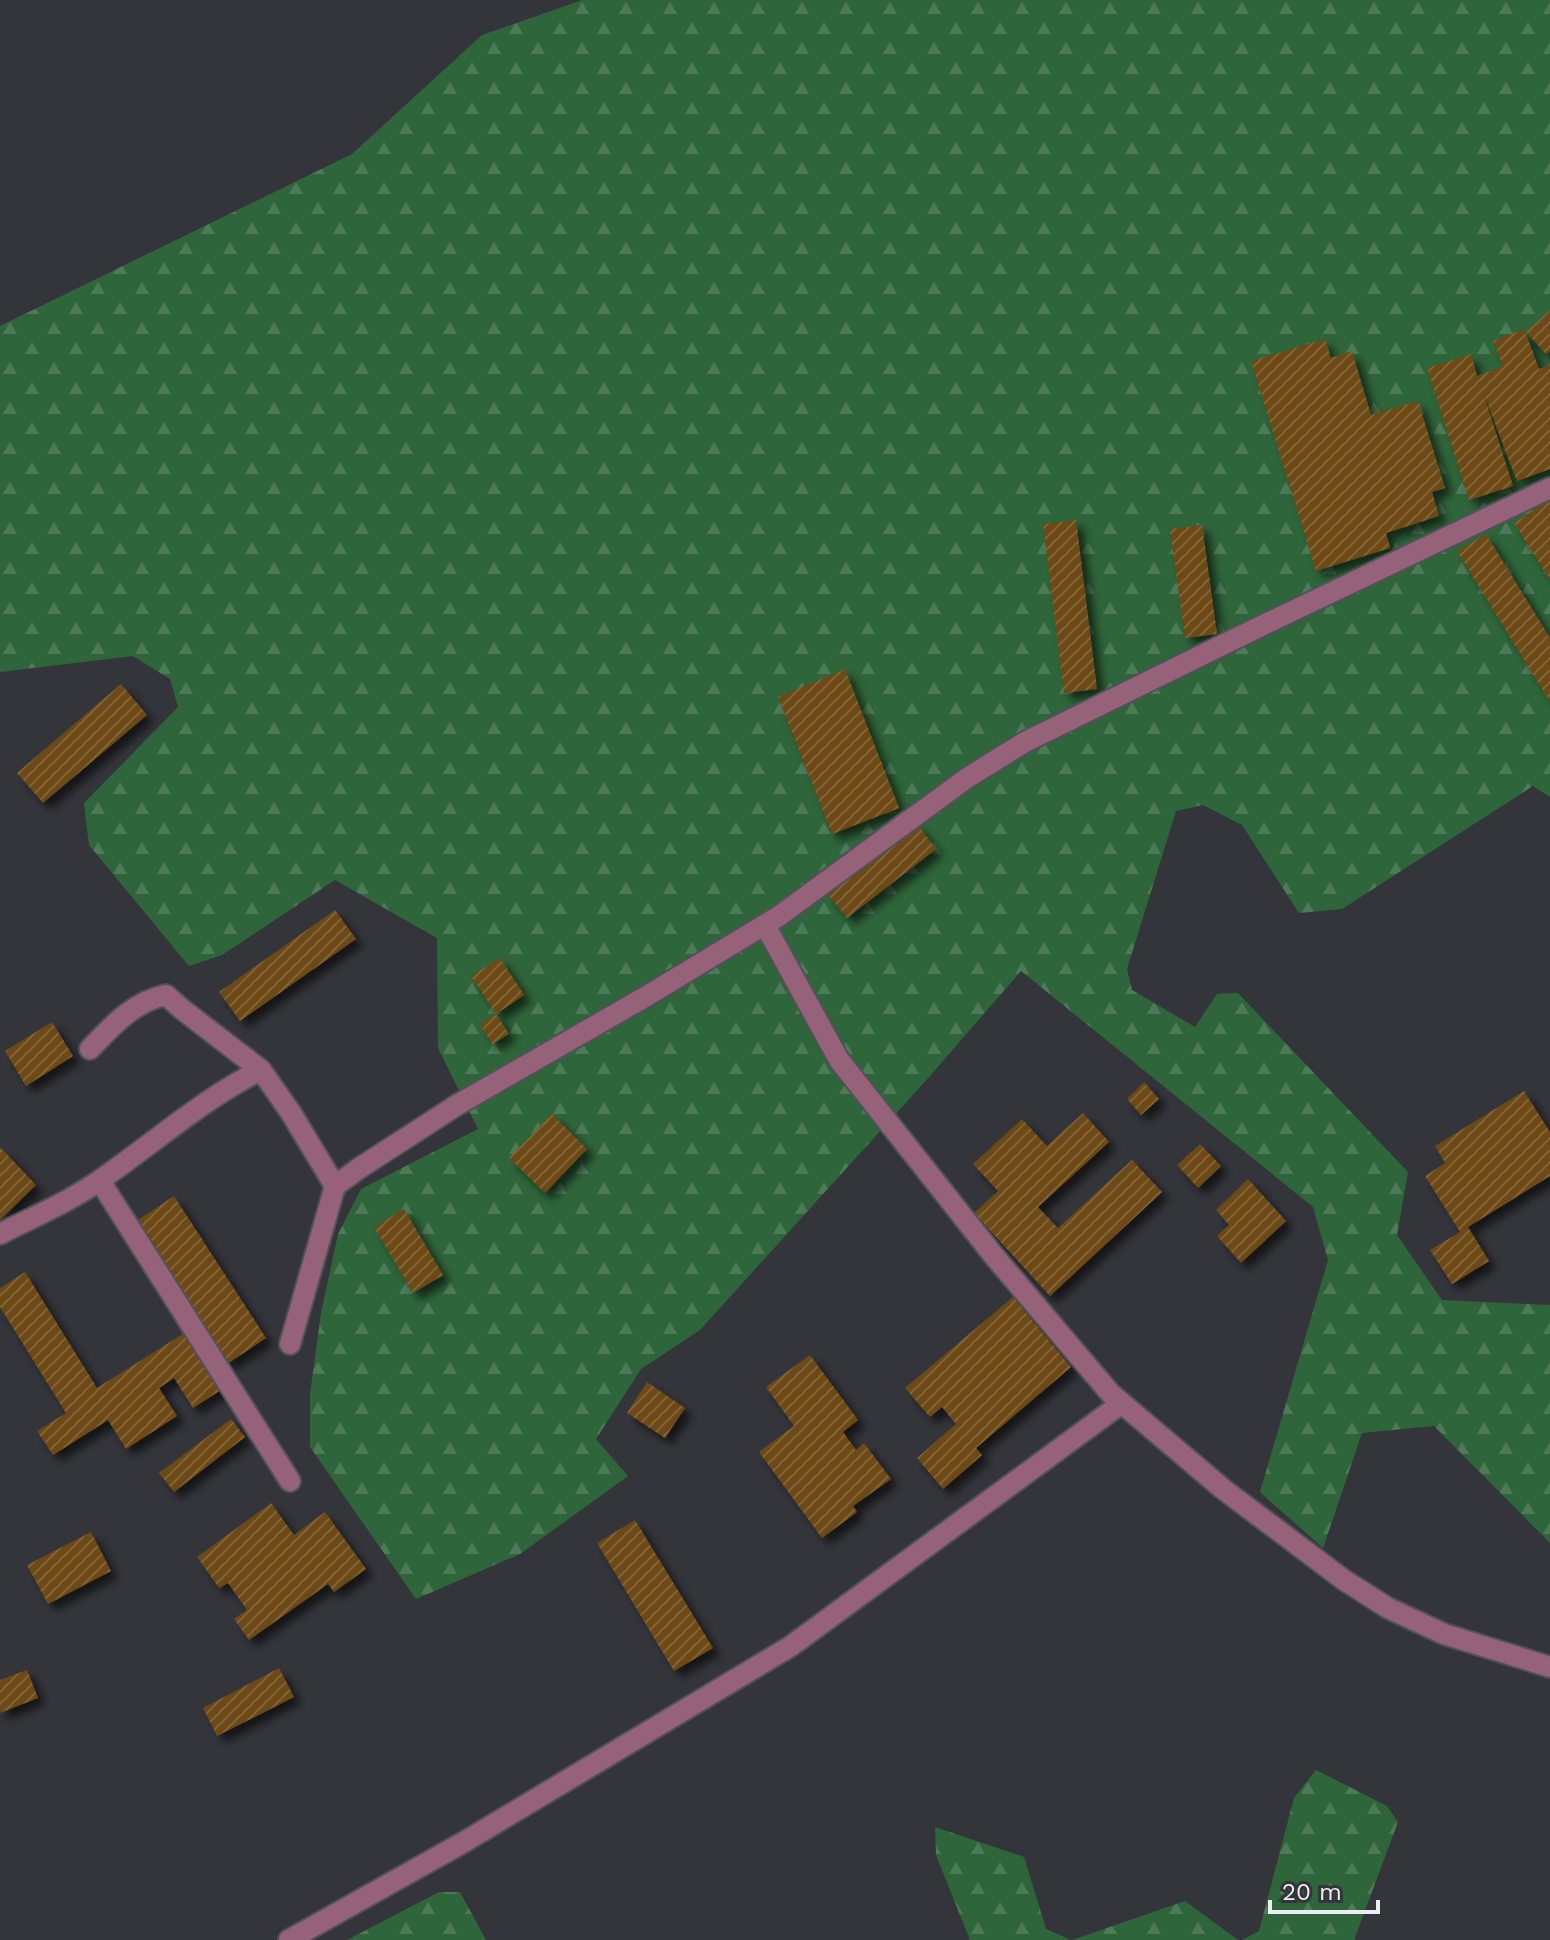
<svg xmlns="http://www.w3.org/2000/svg" width="1550" height="1940" font-family="'Work Sans',sans-serif">
  <style>
    .forest { fill: url(#forest-firs) }
    .building { fill: url(#building-hatch); filter: url(#shadow) }
    .lines { fill: none; stroke-linecap: round; stroke-linejoin: round }
    .minor-casing { stroke: #515258; stroke-width: 24 }
    .minor { stroke: #966279; stroke-width: 20 }
  </style>
  <defs>
    <pattern id="forest-firs" width="22" height="20" patternUnits="userSpaceOnUse" patternTransform="scale(2)"><rect width="22" height="20" fill="#2f653a"/><path d="M5 1l3.5 6h-7zM16 11l3.5 6h-7z" fill="#4d7b57"/></pattern>
    <pattern id="building-hatch" width="6" height="6" patternUnits="userSpaceOnUse" patternTransform="scale(2)"><rect width="6" height="6" fill="#6c4912"/><path d="M-1 1l2-2M0 6l6-6M5 7l2-2" fill="none" stroke="#816335"/></pattern>
    <filter id="shadow"><feDropShadow dx="7" dy="7" stdDeviation="4" flood-color="#0009"/></filter>
  </defs>
  <rect width="100%" height="100%" fill="#34353b"/>
  <path class="forest" d="M582 0H1550V797L1533 786 1342 909 1299 913 1242 825 1203 805 1176 811 1127 969 1132 990 1195 1027 1217 994 1238 993 1408 1172 1397 1235 1442 1300 1550 1305V1543L1434 1426 1362 1433 1323 1548 1260 1492 1328 1260 1313 1207 1021 971 930 1076 700 1330 641 1369 596 1439 628 1476 520 1554 416 1599 310 1447V1394L321 1313 338 1234 361 1189 478 1129 438 1048 437 938 335 880 222 955 189 966 89 845 84 803 178 707 170 679 133 656 0 672V326L352 154 482 35Z
    M1316 1770 1387 1806 1398 1822 1354 1940H1242L1259 1931 1294 1798Z
    M935 1827 1024 1857 1046 1929 1071 1940H970L936 1855Z
    M439 1892H460L486 1940H347Z
    M1185 1901 1238 1940H1072Z"/>
  <path class="building" d="M1550 310V351L1546 354 1526 332Z
    M1524 329 1539 369 1550 365V469L1517 481 1483 392 1513 486 1469 500 1427 368 1471 354 1477 376 1503 366 1493 341Z
    M1325 339 1331 358 1352 351 1371 415 1418 401 1445 488 1432 492 1439 516 1386 533 1390 548 1316 571 1251 361Z
    M1550 500V580L1514 523Z
    M1076 520 1097 689 1064 693 1043 524Z
    M1202 525 1217 634 1185 638 1170 529Z
    M1486 534 1550 638V702L1457 551Z
    M845 669 899 808 832 834 778 697Z
    M121 684 147 715 43 803 17 773Z
    M917 824 936 849 847 918 827 893Z
    M335 910 356 939 240 1021 219 992Z
    M500 958 524 995 496 1014 471 976Z
    M496 1014 509 1034 492 1044 480 1024Z
    M52 1022 73 1056 26 1086 5 1051Z
    M1144 1082 1159 1099 1141 1115 1127 1099Z
    M1524 1091 1550 1132V1176L1468 1227 1489 1261 1452 1284 1430 1250 1460 1232 1425 1176 1445 1163 1435 1146Z
    M1083 1113 1109 1142 1038 1207 1058 1228 1132 1160 1162 1192 1050 1296 974 1213 998 1191 973 1164 1022 1119 1047 1146Z
    M552 1114 587 1149 545 1193 509 1158Z
    M1200 1144 1221 1166 1198 1188 1177 1165Z
    M0 1147 36 1185 0 1220Z
    M1248 1179 1286 1221 1241 1263 1217 1236 1229 1225 1216 1210Z
    M174 1196 266 1338 227 1364 135 1222Z
    M404 1209 443 1275 413 1293 374 1227Z
    M25 1272 97 1388 189 1330 224 1388 193 1408 174 1378 159 1388 177 1416 126 1449 108 1420 53 1455 37 1431 66 1413 0 1307V1288Z
    M1013 1297 1071 1367 976 1448 982 1455 943 1489 917 1458 956 1424 942 1407 930 1417 905 1388Z
    M810 1355 858 1420 843 1432 856 1450 864 1443 891 1479 853 1506 857 1512 822 1538 759 1452 794 1426 766 1387Z
    M647 1382 685 1408 665 1438 627 1413Z
    M231 1419 245 1437 174 1492 159 1473Z
    M271 1503 294 1535 325 1512 366 1569 334 1592 328 1584 249 1640 234 1619 247 1610 228 1583 219 1588 197 1557Z
    M635 1520 713 1648 674 1671 597 1543Z
    M91 1532 111 1571 48 1604 27 1565Z
    M279 1668 294 1697 217 1736 203 1708Z
    M27 1670 38 1698 0 1713V1680Z"/>
  <g class="lines">
    <defs>
      <path id="minor" d="M765 925 839 1060 994 1256 1111 1394 1223 1489 1344 1580 1388 1608 1444 1634 1550 1667
        M90 1049C113 1025 133 1002 166 995L183 1010 261 1070
        M100 1181 290 1481
        M0 1234C33 1217 73 1200 103 1178 155 1142 204 1098 261 1070L291 1113 335 1186 358 1169 457 1105 645 997 779 916 967 778 1025 742 1259 627 1550 488
        M290 1344 335 1186
        M289 1940 464 1842 791 1646 1122 1403"/>
    </defs>
    <use href="#minor" class="minor-casing"/>
    <use href="#minor" class="minor"/>
  </g>
  <path d="M1270 1900v12h108v-12" fill="none" stroke="#ececf1" stroke-width="4"/>
  <text x="1282" y="1900" font-size="24" fill="#ececf1" stroke="#34353b" stroke-width="6" paint-order="stroke">20 m</text>
</svg>
